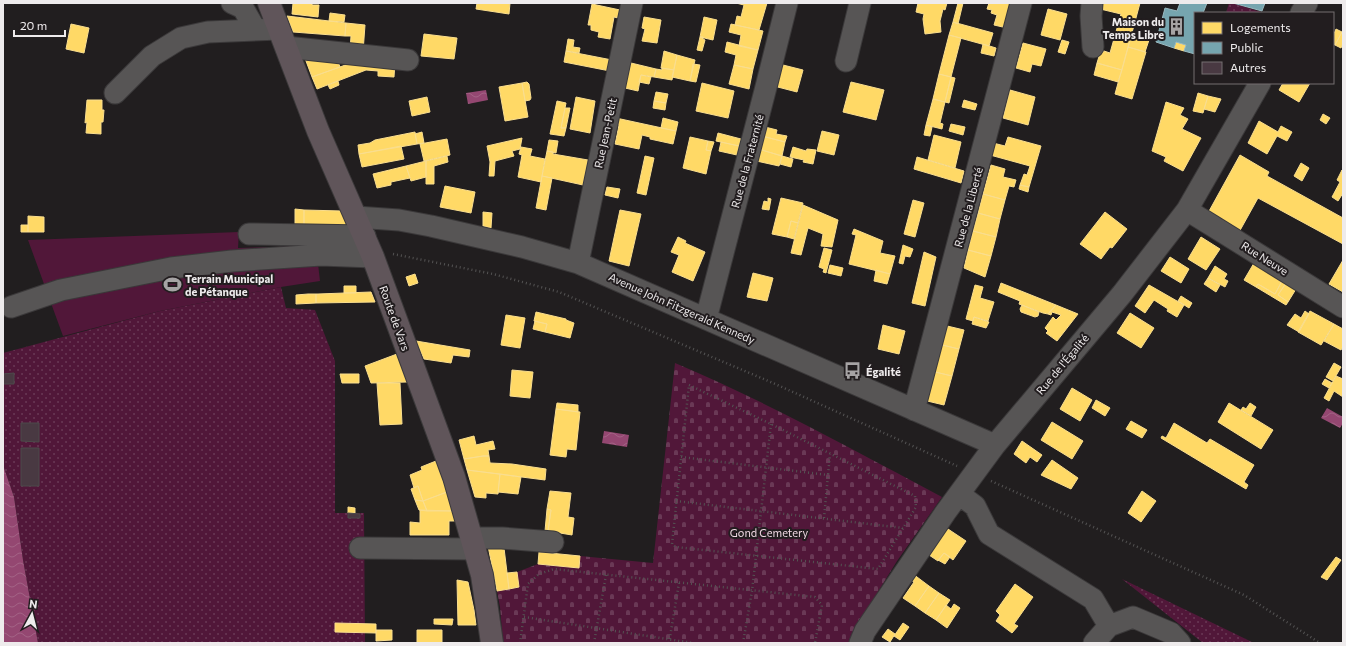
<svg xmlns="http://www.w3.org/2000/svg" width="1346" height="646" font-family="Commissioner,sans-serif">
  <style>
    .grass { fill: url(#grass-dots) }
    .cemetery { fill: url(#cemetery-stones) }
    .park { fill: #511739 }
    .water { fill: url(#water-waves) }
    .homes { fill: #ffd966; stroke: #fade8e }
    .public { fill: #76a5af; stroke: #9abac1 }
    .building { fill: #493942; stroke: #4c4a4a }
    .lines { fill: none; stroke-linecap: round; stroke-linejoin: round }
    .minor-casing { stroke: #3b393a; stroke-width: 23 }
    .major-casing { stroke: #3b393a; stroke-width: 24 }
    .path { stroke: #545353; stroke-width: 2.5; stroke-dasharray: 1 3; stroke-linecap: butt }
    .minor { stroke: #575555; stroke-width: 21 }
    .major { stroke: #60555a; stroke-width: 22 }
    .labels { text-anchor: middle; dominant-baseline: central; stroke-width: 4; stroke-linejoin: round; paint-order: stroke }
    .poi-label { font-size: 11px; font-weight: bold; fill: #eeebec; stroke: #221d1f; text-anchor: start }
    .street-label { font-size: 11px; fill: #eeebec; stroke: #221d1f }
    .park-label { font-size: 11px; fill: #f1d9e4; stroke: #221d1f }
  </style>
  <defs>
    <pattern id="grass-dots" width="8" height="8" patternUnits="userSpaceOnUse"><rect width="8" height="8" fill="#511739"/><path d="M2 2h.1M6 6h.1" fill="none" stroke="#6a3956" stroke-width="1.8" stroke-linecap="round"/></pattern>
    <pattern id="cemetery-stones" width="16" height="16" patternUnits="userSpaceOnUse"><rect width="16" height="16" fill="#511739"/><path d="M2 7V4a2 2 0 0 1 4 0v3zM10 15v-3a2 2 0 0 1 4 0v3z" fill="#6a3956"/></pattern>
    <pattern id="water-waves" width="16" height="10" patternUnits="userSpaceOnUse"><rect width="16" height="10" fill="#944771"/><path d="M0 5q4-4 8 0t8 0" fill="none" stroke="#a36285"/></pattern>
  </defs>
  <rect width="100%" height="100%" fill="#211e1f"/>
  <path class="grass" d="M1229 3H1233L1264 13H1226Z
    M281 287 286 308 315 310 335 361V513H364L365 643H38L23 560 14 497 3 465V353L160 311Z
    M1122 579 1254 643H1203Z"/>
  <path class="cemetery" d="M675 363C767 402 854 450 942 497L897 561 871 603 849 643H503L500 607 497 591 519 587 517 572 538 564 578 568 580 556 653 563Z"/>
  <path class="park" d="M239 232 238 248 316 246 320 281 281 287 160 311 63 336 28 240Z"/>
  <path class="water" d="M486 90 488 100 468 104 466 93Z
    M1327 408 1343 417V423L1340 428 1321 418Z
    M604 431 629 435 627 447 602 443Z
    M3 465 14 497 23 560 38 643H3Z"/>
  <path class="homes" d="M293 3H312V5H319L318 17 292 14Z
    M477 3H510L509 14 476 9Z
    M736 3H767L759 30 735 25 737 16 741 17 744 5Z
    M918 3H947L945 10 943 9 940 21 941 32 925 34 923 19 924 14 916 12Z
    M958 3H963L958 24 953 22Z
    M989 3H1011L1007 28 994 25 997 15 991 13 992 10 987 9Z
    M1098 3H1140L1122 70 1097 63 1101 50 1110 53 1121 14 1096 8Z
    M592 4 620 10 618 18 614 17 610 39 598 37 599 32 591 30V25H588Z
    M1048 9 1067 14 1060 40 1041 35Z
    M330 13 345 15 344 22 329 21Z
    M287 16 346 23 345 36 293 32Z
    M644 17 661 20 657 43 642 41 645 29 642 28Z
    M704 17 717 20 713 40 700 37Z
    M953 22 993 33 989 46 949 35Z
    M346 23 365 25 363 52 350 51 351 36H345Z
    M71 24 89 28 84 53 66 49Z
    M731 24 763 31 758 50 739 46 741 35 729 32Z
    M1336 29 1342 32 1335 45 1333 44V36Z
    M1342 32 1343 33V43L1341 48 1335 45Z
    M424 34 457 38 454 59 421 56Z
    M949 35 961 38 951 77 939 74Z
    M1131 35 1149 40 1145 52 1128 47Z
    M700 37H703V39L705 40 702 51 697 50Z
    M568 39 574 40 573 47 580 48 579 53 566 51Z
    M1062 40 1069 42 1065 54 1058 52Z
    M727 42 758 50 753 69 734 65 736 55 725 52Z
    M1176 42 1186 45 1184 51 1174 48Z
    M1023 43 1046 49 1041 66 1032 64 1030 72 1016 68Z
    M983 44 996 48 994 56 981 53Z
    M1128 47 1146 52 1132 99 1115 94Z
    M566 51 612 60 610 71 564 62Z
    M664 51 677 55 674 70 661 68Z
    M303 53 336 56 340 67 312 77Z
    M677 55 695 60 690 81 672 77Z
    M395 62 394 77 378 76V71L366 70 317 89 312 77 351 63Z
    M631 63 656 69 654 77 641 75 638 91 625 88Z
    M775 63 803 70 797 92 770 85Z
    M1097 63 1122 70 1118 82 1094 75Z
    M693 64 700 65 696 82 690 81Z
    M734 65 753 69 749 89 729 84Z
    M662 68 674 70 672 80 654 77 656 69 662 70Z
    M939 74 951 77 945 102 933 99Z
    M641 75 651 77 649 84 639 82Z
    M951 77 955 78 949 103 945 102Z
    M338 81 339 85 330 89 328 85Z
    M527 82 529 84 531 98 530 100 525 101 522 83Z
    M851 82 884 90 876 120 843 112Z
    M522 83 528 117 505 121 499 87Z
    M702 83 734 91 728 118 696 111Z
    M1283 83H1310L1299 102 1279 90Z
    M1010 90 1035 97 1028 125 1003 118Z
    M656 92 668 94 666 103 654 101Z
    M1198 93 1208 96 1203 113 1193 111Z
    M1208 96 1221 99 1215 112 1204 109Z
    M427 97 430 112 412 116 409 101Z
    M576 97 595 101 590 133 570 129Z
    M933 99 945 102 940 123 943 124 942 129 926 125Z
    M87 100H102V110H104L103 122H101V134L86 133 87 122 85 123Z
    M964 100 977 104 975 110 962 107Z
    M557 101 566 103 561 128H566L564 136 550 134Z
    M654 101 666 103 665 110 653 108Z
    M1166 102 1184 108 1180 115 1188 119 1182 129 1201 138 1183 171 1164 161 1166 157 1152 151Z
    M565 108H570L566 128H561Z
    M1323 114 1330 118 1326 124 1320 120Z
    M616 118 676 131 673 144 650 139V137L642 135 639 149 615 144 619 125 615 124Z
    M663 118 678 122 676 131 661 128Z
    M1259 121 1278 132 1281 126 1292 132 1287 141 1277 136 1267 154 1248 143Z
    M951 124 965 127 963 135 949 131Z
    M926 125 932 127 930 136 924 135Z
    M761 126 777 130 776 134 787 136 785 142 758 135Z
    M822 131 839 135 834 155 817 151Z
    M415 132 417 144 359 154 358 145 370 143 375 140Z
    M422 132 424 143 417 144 415 134Z
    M718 133 741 139 739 146 716 141Z
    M758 135 785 142 782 156 755 148Z
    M934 135 961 142 955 168 928 160Z
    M690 137 708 141 706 150 711 151 706 174 683 168Z
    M1008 137 1041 146 1029 187 1020 185 1024 174 1027 175 1030 166 990 155 993 143 1005 146Z
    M522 138 520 149 512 151 514 156 495 161 494 176H489L490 162 487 146Z
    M447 139 450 155 424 161 420 144Z
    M549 140 558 141 556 153 547 151Z
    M708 141 714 142 711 151 706 150Z
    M721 142 739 146 737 155 719 151Z
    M401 146 404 159 362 167 359 154Z
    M521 147 532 149 530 156 545 159 541 182 518 177 522 155 519 154Z
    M793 147 806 151 807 149 816 150 813 164 803 162 804 160 790 157Z
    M755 148 782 156 779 166 752 160Z
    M547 151 553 152V154L588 160 583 185 542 176Z
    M1240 155 1269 172 1267 176 1343 218V244L1258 198 1238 234 1208 213Z
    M447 156 448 162 434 166V184H426V161Z
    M645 156 654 158 646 195 637 193Z
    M782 156 793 159 791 167 780 164Z
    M917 157 964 171 961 183 914 169Z
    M426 161V177L411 181 406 166Z
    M1301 163 1309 168 1302 181 1294 176Z
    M991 165 1005 169 1003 177 1016 180 1014 187 1009 186 1005 200 983 194Z
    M406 166 410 178 391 182V185L377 188 373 174Z
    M1342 170 1343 193 1338 201 1332 197 1340 182 1337 180Z
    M542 176 552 178 546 210 536 208Z
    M1020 185 1029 187 1028 192 1019 189Z
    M445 186 475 192 471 213 440 207Z
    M607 187 620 189 618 198 605 195Z
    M983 194 1005 200 1000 219 978 213Z
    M768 198 771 199 769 210 762 209 764 201 768 202Z
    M781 198 803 203 798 223 791 221 787 237 772 234Z
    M913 200 924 203 915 237 904 234Z
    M803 205 838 220 832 247 821 246 823 234 808 228 801 255 791 253Z
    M295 209 304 210V229L295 228Z
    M304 210 342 211 350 229H304Z
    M620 210 641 214 629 266 609 261Z
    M483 212 492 213 491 228 483 226Z
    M1105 212 1127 229 1112 248 1110 247 1101 259 1080 244Z
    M978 213 1000 219 996 237 973 231Z
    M28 216 44 217V232H28Z
    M791 221 798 223 794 239 787 237Z
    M21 225H28V232H21Z
    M854 229 883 241 880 253 895 256 890 274 849 264 856 235 852 234Z
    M973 231 996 237 991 256 968 250Z
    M678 237 686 241 685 243 705 252 693 281 672 272 679 255 671 252Z
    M1201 237 1220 249 1206 270 1188 259Z
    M903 245 913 249 910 257 905 256 903 264 899 263Z
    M824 248 832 250 826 273 823 272 824 269 819 267Z
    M968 250 991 256 985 277 964 268Z
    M924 252 936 257 925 306 912 303Z
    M1170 257 1189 269 1181 283 1161 271Z
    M1343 260V292L1329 284Z
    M1254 263 1282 281 1275 294 1258 284 1256 287 1244 280Z
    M830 265 843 268 841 276 828 273Z
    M1215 266 1227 274 1224 279 1228 281 1225 287 1208 278Z
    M876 270 890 274 887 284 874 281Z
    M753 273 773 278 767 301 747 297Z
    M415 274 418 283 409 286 406 277Z
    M1208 278 1220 285 1216 292 1204 284Z
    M1282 281 1286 283 1278 295 1288 302 1286 305 1256 287 1258 284 1275 294Z
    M1001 283 1056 305 1048 314 1043 313 1019 304 1020 301 998 292Z
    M1286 283 1296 289 1288 302 1278 295Z
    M975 285 983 287 980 298 994 302 988 321 974 317 973 321 966 319Z
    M1149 285 1184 305 1177 317 1167 311 1168 309 1154 300 1145 313 1135 306Z
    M344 286H356V293H344Z
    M371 292 375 302 316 303V294H318Z
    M308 294H316V303L296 304V295Z
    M1181 296 1192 303 1189 308 1178 301Z
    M1022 305 1039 312 1038 316 1035 317 1021 312 1020 309Z
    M1056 305 1078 314 1057 341 1046 333 1048 331 1045 328 1053 317 1056 320 1061 315 1052 312 1051 315 1048 314Z
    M1305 311 1309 314 1299 332 1287 325 1295 314 1301 318Z
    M1310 311 1334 324 1321 345 1298 332Z
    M536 312 566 319V320L574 323 570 338 545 332 547 324 534 321Z
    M1130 313 1154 328 1141 348 1117 333Z
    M506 315 525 318 520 348 501 345Z
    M974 317 989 322 986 328 972 324Z
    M535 321 547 324 545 332 533 329Z
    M1334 324 1343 329V346L1341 350 1324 341Z
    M883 325 905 331 899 354 878 349Z
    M943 325 964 330 959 349 938 344Z
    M416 341 470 350 469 357 453 355 451 363 424 359Z
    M938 344 959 349 952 376 931 371Z
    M397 354 407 382 371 383 365 366Z
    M1334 363 1341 367 1333 381 1326 377Z
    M512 370 533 372 530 398 510 396Z
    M931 371 952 376 944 405 923 400Z
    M340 374H359V383H342Z
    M1336 376 1343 379V397L1334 391 1329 401 1324 398Z
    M1325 379 1332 383 1329 388 1322 384Z
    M377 383H400L402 424 380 425Z
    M1072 388 1092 400 1080 421 1060 409Z
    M1096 400 1110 408 1105 416 1092 408Z
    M557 403 578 405V412L556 409Z
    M1229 403 1273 430 1261 449 1218 422Z
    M1250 403 1256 407 1251 416 1241 410 1243 407 1246 409Z
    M556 409 580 412 576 450 567 449 566 457 550 455Z
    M1131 421 1147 430 1142 438 1126 429Z
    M1052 422 1083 441 1072 459 1041 440Z
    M1174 423 1207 443 1210 439 1254 465 1244 482 1248 485 1246 489 1161 438 1162 436 1166 438Z
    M474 436 476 445 493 441 495 449 488 450 489 456H483L464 459 459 440Z
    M1022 441 1042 455 1037 462 1030 457 1026 463 1014 454Z
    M483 456H489L490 463 512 464 546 469 545 480 467 470 464 459Z
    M1052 460 1078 478 1071 489 1041 475Z
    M436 461 447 492 423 501 418 486 414 488 410 475 422 470 421 467Z
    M467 470 500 474 498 494 486 493V498L475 497Z
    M500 474 521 477 518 494 498 492Z
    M418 486 423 501 415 500 411 489Z
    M550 491 571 493 568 517 574 518 572 535 548 531 551 510 547 509Z
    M1142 491 1156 501 1141 522 1128 513Z
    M447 492 454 511H427L423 501Z
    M415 500 423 501 427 511 419 510Z
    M348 507 355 508V513H348Z
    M547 509 551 510 548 531H545Z
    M420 510 454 511 456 521H449V535H410V522L420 523Z
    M945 527 966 541 953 560 944 553 938 561 926 553Z
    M488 546 504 548 509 589 497 591Z
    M539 552 580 556 579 568 538 564Z
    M944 553 950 557 945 564 938 560Z
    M1336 557 1341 560 1327 580 1321 577Z
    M517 572 519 587 509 589 507 573Z
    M913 574 929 586 915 606 903 598 914 582 909 579Z
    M457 580 468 582 474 610 476 625H458Z
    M1015 584 1033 597 1014 624 1018 626 1012 633 996 621 1000 615 996 611Z
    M929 586 939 593 925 613 915 606Z
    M939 593 950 600 936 620 925 613Z
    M954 604 960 608 947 628 936 620 946 605 951 609Z
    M434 619H453L452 625 434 624Z
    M335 623 376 624V633L335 632Z
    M903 623 909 627 900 640 894 636Z
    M888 629 895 634 890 642 882 637Z
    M376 630H392V640L376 641Z
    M417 630H442V643H417Z"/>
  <path class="public" d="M1180 3H1207L1203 13H1195V54L1184 51 1186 45 1176 42 1174 48 1156 42 1165 8 1177 11Z
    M1233 3H1265L1262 11Z"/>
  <path class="building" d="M14 373V384H3V374Z
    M21 423H39V442L21 441Z
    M21 448H39V486H21Z
    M348 513 360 514V518H348Z"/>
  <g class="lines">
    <defs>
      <path id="minor" d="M232 3 243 8 255 29
        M1092 3 1091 16 1093 47
        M1301 13 1307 3
        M286 47 408 60
        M846 61 860 3
        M115 93 152 56 181 38 208 32 279 29
        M1187 210 1343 307
        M356 217 399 220 431 226 522 247 578 263 995 445
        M249 234 365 236
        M578 263 632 3
        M11 307 61 290 171 268 232 261 321 255 373 257
        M706 319 766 87 787 3
        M914 410 1021 3
        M959 494 975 506 989 534 1093 599 1109 626
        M472 538H502L553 542
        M360 548 475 549
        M860 643 865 631 945 513 995 445 1122 294 1187 210 1260 83
        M1094 643 1109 626 1133 617 1171 633 1180 643"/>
      <path id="major" d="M269 3 318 131 373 257 454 477 482 575 492 643"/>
    </defs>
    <use href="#minor" class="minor-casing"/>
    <use href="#major" class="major-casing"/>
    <path class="path" d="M393 254 493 274 559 292 773 383 957 466
      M689 385 771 424 915 496 916 507 878 569 676 547 672 544Z
      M681 457 828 475
      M991 481 1244 595 1320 643
      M676 501 903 528
      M824 518 830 454
      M524 617 693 643
      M520 643 528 584 539 574 554 569 815 597 822 605 815 643
      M594 643 606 575
      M669 643 679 583
      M743 643 752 591 771 424"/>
    <use href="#minor" class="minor"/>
    <use href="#major" class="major"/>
  </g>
  <defs>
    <symbol id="building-bare" viewBox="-9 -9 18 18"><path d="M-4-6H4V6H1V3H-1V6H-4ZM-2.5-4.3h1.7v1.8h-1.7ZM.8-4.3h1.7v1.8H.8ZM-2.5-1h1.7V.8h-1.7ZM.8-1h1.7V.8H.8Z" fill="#a6a3a4" stroke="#221d1f" stroke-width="2.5" paint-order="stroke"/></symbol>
    <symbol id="stadium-bare" viewBox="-9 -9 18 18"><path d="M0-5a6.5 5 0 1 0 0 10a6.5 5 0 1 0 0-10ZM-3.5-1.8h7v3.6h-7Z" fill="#a6a3a4" stroke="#221d1f" stroke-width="2.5" paint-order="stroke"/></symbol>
    <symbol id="bus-bare" viewBox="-9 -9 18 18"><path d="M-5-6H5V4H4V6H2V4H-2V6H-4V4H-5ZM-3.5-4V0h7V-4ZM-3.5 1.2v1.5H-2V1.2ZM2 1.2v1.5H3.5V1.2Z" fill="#a6a3a4" stroke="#221d1f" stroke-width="2.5" paint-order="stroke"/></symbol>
  </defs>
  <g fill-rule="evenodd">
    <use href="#building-bare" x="1164" y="14" width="25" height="25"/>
    <use href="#stadium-bare" x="160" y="272" width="25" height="25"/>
    <use href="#bus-bare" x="840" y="358" width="25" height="25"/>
  </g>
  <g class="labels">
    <g class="poi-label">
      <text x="1164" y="21" text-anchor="end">Maison du<tspan x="1164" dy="13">Temps Libre</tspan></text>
      <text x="185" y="278">Terrain Municipal<tspan x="185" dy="13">de Pétanque</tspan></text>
      <text x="866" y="371">Égalité</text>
    </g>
    <g class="street-label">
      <text transform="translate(605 133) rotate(-78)">Rue Jean-Petit</text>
      <text transform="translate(747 161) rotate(-75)">Rue de la Fraternité</text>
      <text transform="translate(968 207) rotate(-75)">Rue de la Liberté</text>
      <text transform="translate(1265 258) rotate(32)">Rue Neuve</text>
      <text transform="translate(682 308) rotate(24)">Avenue John Fitzgerald Kennedy</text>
      <text transform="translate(395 318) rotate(70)">Route de Vars</text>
      <text transform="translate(1062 364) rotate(-50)">Rue de l'Égalité</text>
    </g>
    <g class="park-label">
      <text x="769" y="532">Gond Cemetery</text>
    </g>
  </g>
  <rect width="1346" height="646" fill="none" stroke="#eeebec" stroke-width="8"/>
  <rect x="1194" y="12" width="140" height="72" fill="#221d1f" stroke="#746f71"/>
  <rect x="1202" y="22" width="20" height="12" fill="#ffd966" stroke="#746f71"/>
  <text x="1230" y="32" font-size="12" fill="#eeebec">Logements</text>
  <rect x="1202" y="42" width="20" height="12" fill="#76a5af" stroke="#746f71"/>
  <text x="1230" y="52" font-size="12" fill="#eeebec">Public</text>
  <rect x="1202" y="62" width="20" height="12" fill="#493942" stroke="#746f71"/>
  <text x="1230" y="72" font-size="12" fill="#eeebec">Autres</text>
  <g transform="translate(32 614) rotate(7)" stroke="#221d1f" stroke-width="3" paint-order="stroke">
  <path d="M0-3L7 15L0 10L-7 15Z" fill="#eeebec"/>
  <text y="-6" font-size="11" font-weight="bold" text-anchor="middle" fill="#eeebec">N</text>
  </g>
  <path d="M14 30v6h51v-6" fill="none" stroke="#eeebec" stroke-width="2"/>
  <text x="20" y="30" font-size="12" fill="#eeebec" stroke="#221d1f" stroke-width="3" paint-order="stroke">20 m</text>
</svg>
